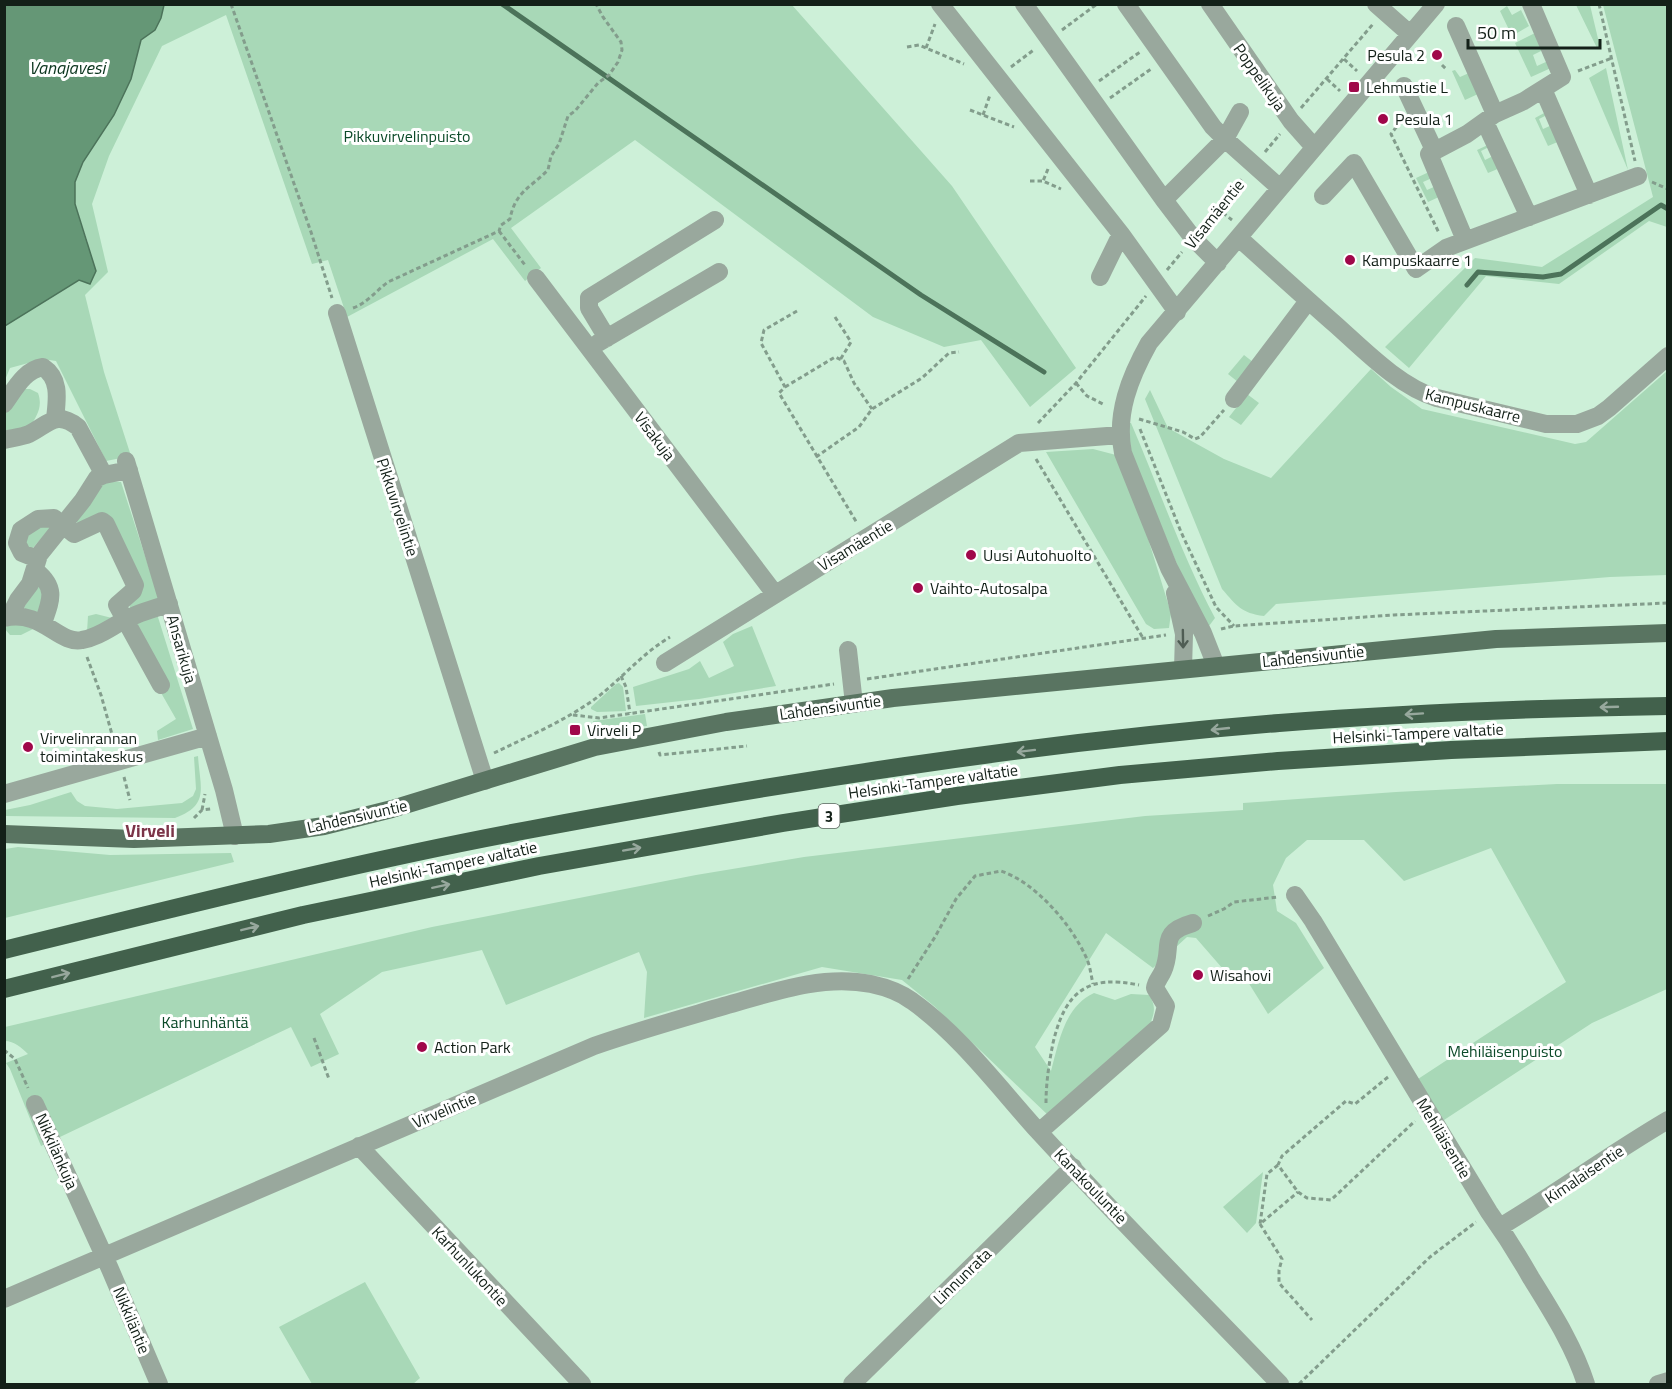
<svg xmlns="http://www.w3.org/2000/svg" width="1672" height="1389" font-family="'Titillium Web',sans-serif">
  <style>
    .green { fill: #a8d8b7 }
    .water { fill: #659776; stroke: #4c735a; stroke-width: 1.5 }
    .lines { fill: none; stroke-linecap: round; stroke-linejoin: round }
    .stream { stroke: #4c735a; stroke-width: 5 }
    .path { stroke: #839d8c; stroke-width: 3; stroke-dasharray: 4.5 3; stroke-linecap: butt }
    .minor { stroke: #99a89d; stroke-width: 18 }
    .major { stroke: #597461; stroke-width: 18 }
    .highway { stroke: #42614c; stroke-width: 18 }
    .oneway { stroke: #4f5d54 }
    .oneway2 { stroke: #97a89d }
    .poi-dot { fill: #a0074a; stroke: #fff; stroke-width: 2 }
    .labels { text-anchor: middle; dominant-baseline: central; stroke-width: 6; stroke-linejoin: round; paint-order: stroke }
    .shield { fill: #fff; stroke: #5a635d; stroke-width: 1.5 }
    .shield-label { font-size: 15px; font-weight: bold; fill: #132018 }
    .poi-label { font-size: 16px; fill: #132018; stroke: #fff; text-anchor: start }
    .street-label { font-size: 16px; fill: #132018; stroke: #fff }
    .park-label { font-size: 16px; fill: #0c4a29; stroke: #fff }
    .water-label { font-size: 18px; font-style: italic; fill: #0b351e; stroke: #fff }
    .neighbourhood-label { font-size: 18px; font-weight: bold; fill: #7b3448; stroke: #fff }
  </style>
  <rect width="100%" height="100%" fill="#cdf0d8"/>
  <path class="green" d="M164 4 792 5 952 186 1076 368 1030 407 981 340 944 347 873 317 635 140 511 228 541 268 525 281 493 239 347 317 328 260 312 264 226 15 162 46 109 156 92 204 108 272 85 295 104 372 131 456 106 461 56 361 43 359 10 368 5 380V326L79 280 88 243 75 204V182L83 162 114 115 131 79 141 40 155 30 161 18Z
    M1576 5H1590L1600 47 1597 48Z
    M1603 5H1667V227L1649 221 1559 284 1486 276 1409 368 1385 347 1475 258 1542 267 1653 197Z
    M1507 6 1512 15 1521 10 1529 26 1512 36 1500 11Z
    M1535 33 1543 50 1533 55 1537 66 1548 61 1551 68 1531 77 1515 43Z
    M1606 68 1628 170 1589 78Z
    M1455 70 1460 77 1469 73 1478 94 1465 100 1452 71Z
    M1546 112 1547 115 1539 119 1543 129 1552 125 1560 141 1548 146 1535 118Z
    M1490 144 1491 146 1481 151 1485 160 1495 155 1500 168 1488 173 1477 150Z
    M1429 172 1432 178 1423 182 1427 190 1436 186 1441 196 1428 202 1416 178Z
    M1244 355 1253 362 1238 382 1228 374Z
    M1371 369 1391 387 1422 409 1575 444 1586 442 1667 371V575L1610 577 1276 604 1264 616C1241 613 1237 606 1222 589L1145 399 1150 390 1168 428 1224 459 1271 478Z
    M22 389H30L38 393C43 407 37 416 29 428L5 433C4 408 6 407 22 389Z
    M1247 394 1259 403 1241 425 1229 417Z
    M1128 423H1131C1159 488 1182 556 1215 618L1209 626 1194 606 1131 452Z
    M1093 449 1116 455 1142 519 1171 613 1169 628 1154 629 1146 624 1046 452Z
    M107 481 121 482 160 602 133 610 130 608 114 529 78 525 76 519 97 489Z
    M54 524 31 550 22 540 28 529Z
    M39 585 47 597 37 613 25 611 24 607Z
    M96 614 112 618 87 632 88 616Z
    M157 614 193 729 158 740 157 731 176 719 160 691 133 620Z
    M14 621 33 629 21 635H10L5 629 7 626Z
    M752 626 776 686 699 699 636 706 633 687 689 669 700 661 709 678 734 666 723 642 733 634Z
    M619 683 623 687 626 711 597 712 591 709V707L616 684Z
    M645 714 647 726 625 728 594 727 593 721Z
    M198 756C200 788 210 805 175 818L5 816V810L30 805 71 792 77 801 85 806 117 809 182 803 193 796 196 789 194 757Z
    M1557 784H1667V989L1592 1023 1444 1120 1418 1079 1566 982 1491 848 1404 881 1364 840H1307L1286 858 1273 885 1277 911 1296 923 1324 968 1268 1014 1248 982 1223 969 1196 938 1187 937 1153 968 1106 933 1035 1047 1051 1071C1059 1042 1064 1007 1094 993L1115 1000 1131 994 1149 995C1157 1007 1154 1014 1149 1027L1050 1117 934 1006 902 980 822 967 644 1018 647 972 639 952 506 1005 482 950 382 972 320 1014 339 1054 311 1067 291 1027 41 1146 10 1069 6 1063 28 1054C22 1048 14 1041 5 1041V1027L432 927 696 875 804 857 1145 816 1243 810V803L1396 792Z
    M18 847 110 855 231 853 234 862 5 918V849Z
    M1263 1172 1256 1223 1247 1233 1223 1207Z
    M365 1282 420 1378 413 1384H312L279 1327Z"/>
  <path class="water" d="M5 4 164 5 161 18 155 30 141 40 131 79 114 115 83 162 75 182V204L96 271 90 284 79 280 5 326Z"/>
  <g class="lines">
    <path class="stream" d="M502 4 921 295 1044 372
      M1467 285 1478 272 1543 277 1561 274 1661 205 1668 209"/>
    <path class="path" d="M231 4 311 232 332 298
      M1599 4 1635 161
      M1062 30 1097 4
      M907 47 919 45 964 64
      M926 48 935 24
      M1344 59 1357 71
      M1442 65 1446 69
      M1011 67 1035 49
      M1578 71 1612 58
      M1327 79 1340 91
      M1099 81 1140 52
      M1110 98 1151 69
      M1301 108 1373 24
      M970 110 1014 127
      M983 115 990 95
      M1401 121 1391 134 1439 233
      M1265 152 1280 134
      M1048 169 1043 181 1061 189
      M1030 181H1043
      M1652 182 1668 189
      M1217 208 1232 220
      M1205 223 1243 178
      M499 231 525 265
      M1167 270 1182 252
      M353 308C367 303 376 291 388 282L499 231 501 225 510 219C515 192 530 188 548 170L551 156 559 144 568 116 575 111 598 83 609 75 618 62 622 50 621 42 603 17 596 4
      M797 311 764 330 761 343 785 387 779 393 857 523
      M835 317 851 342 840 360
      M1076 383 1087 396 1105 405
      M785 387 835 357 844 361 854 383 872 409
      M1139 419 1183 432 1195 439 1200 437 1224 410
      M1038 423 1076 383 1146 296
      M1140 429 1181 532 1216 607 1234 626
      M816 457 859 427 872 409 922 378 949 353 959 352
      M1036 459 1143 638
      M1221 629 1234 626 1394 615 1668 603
      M87 657 101 695 115 745
      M621 676 626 687 630 713
      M867 679 1166 635
      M573 715 599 718 834 684
      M659 752 660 755 747 746
      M494 753C529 736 567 720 599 696 623 677 643 653 670 637
      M124 777 130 800
      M202 810 205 794
      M194 818 202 810 211 809
      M1208 916 1224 909 1234 902 1278 897
      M908 979 935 937 956 899 975 876 1001 871C1036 883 1071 924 1086 957 1090 965 1091 975 1093 984
      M314 1038 329 1079
      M4 1050 15 1059 28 1088
      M1388 1077 1355 1104 1346 1101 1282 1156 1278 1165 1298 1192 1307 1198 1331 1200 1415 1121
      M1046 1103C1046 1083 1049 1063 1053 1043 1065 992 1087 974 1139 985
      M1278 1165 1267 1174 1260 1224 1298 1192
      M1260 1224 1282 1259 1279 1270V1283L1312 1320
      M1299 1384 1430 1257 1476 1222"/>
    <path class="minor" d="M940 4 1121 234
      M1024 4 1164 200
      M1126 4 1213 127 1225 139 1240 112
      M1210 4 1291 121 1314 147
      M1376 4 1410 34
      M1456 26 1495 114
      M1404 86 1434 150
      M1543 89 1589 195
      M1485 122 1529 217
      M1323 196 1354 163 1416 269 1446 248 1638 176
      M1239 238C1271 267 1303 296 1336 325 1365 351 1400 387 1437 398L1546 424H1577L1598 416 1609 408 1668 356
      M1465 240 1429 154 1467 134 1495 114 1524 101 1562 77 1531 4
      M1218 263 1193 238 1164 200 1225 139 1280 188
      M1100 277 1121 234 1177 312
      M536 278 775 594
      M337 313 485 781
      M607 338 589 308V298L715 220
      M598 343 719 272
      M1234 399 1308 301
      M4 404C15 389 24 370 43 367 61 379 57 400 55 419
      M4 440C12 438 22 437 29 434 49 424 56 410 78 427L104 475
      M126 461 224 790 235 836
      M37 559 22 553 17 543 21 530 38 519 54 518 74 534 102 521 106 524 135 585 133 591 117 605 161 685
      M36 571C57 588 51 600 43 623
      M1175 593 1184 634 1183 669
      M10 616 18 600 30 584 39 555 83 500 97 478 104 475 129 470
      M4 618C42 609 59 645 82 640 100 637 113 625 129 618 141 612 155 608 169 604
      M848 650 854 704
      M665 663 1019 443 1120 435
      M1216 666 1203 633 1169 568 1123 453C1115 414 1130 377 1149 343L1436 4
      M4 794 208 736
      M1295 895 1313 921 1489 1212C1504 1233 1518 1255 1531 1278 1552 1312 1574 1346 1586 1384
      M35 1104 110 1269 159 1384
      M1039 1132 1161 1025 1166 1006 1155 988C1156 981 1160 978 1163 971 1174 947 1157 933 1193 923
      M359 1146 582 1384
      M1500 1227C1557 1193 1610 1154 1668 1120
      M4 1299 594 1046C637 1031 680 1019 724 1006 771 993 821 974 871 984 885 987 900 992 912 1001 959 1034 1000 1089 1038 1131 1117 1217 1199 1300 1280 1384
      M852 1384 1073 1167
      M1658 1384 1668 1381"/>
    <path class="major" d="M4 834 134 839 269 834 324 826 392 809 595 747 726 722 893 698 1496 639 1668 633"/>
    <path class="highway" d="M4 950C180 907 355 862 533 829 779 783 1028 743 1279 723 1408 713 1538 708 1668 706
      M4 989 303 915 539 866 783 823 957 796 1120 775 1278 761 1451 750 1668 741"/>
  </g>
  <defs><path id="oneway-shaft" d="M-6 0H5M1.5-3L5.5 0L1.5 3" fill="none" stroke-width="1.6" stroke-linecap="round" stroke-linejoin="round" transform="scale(1.5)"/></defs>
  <use class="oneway" href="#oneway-shaft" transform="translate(1183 639) rotate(89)"/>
  <g class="oneway2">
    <use href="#oneway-shaft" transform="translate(1609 707) rotate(178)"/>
    <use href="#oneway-shaft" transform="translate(1414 714) rotate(176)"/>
    <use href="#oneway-shaft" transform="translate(1220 729) rotate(174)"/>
    <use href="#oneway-shaft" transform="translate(1026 751) rotate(173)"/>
    <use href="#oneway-shaft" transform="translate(632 849) rotate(-10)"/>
    <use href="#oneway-shaft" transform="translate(441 886) rotate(-12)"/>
    <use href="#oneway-shaft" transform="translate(250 928) rotate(-14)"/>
    <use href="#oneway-shaft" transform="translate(61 975) rotate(-14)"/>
  </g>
  <g class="poi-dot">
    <circle cx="1437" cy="55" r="6"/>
    <rect x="1348" y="81" width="12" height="12" rx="3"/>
    <circle cx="1383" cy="119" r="6"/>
    <circle cx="1350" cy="260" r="6"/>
    <circle cx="971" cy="555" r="6"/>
    <circle cx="918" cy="588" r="6"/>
    <rect x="569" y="724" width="12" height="12" rx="3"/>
    <circle cx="28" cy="747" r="6"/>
    <circle cx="1198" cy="975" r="6"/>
    <circle cx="422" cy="1047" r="6"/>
  </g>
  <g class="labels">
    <rect class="shield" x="818.5" y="804" width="21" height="24" rx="4.5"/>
    <g class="shield-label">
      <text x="829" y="816">3</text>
    </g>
    <g class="poi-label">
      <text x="1425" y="55" text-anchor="end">Pesula 2</text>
      <text x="1366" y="87">Lehmustie L</text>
      <text x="1395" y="119">Pesula 1</text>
      <text x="1362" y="260">Kampuskaarre 1</text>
      <text x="983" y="555">Uusi Autohuolto</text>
      <text x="930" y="588">Vaihto-Autosalpa</text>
      <text x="587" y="730">Virveli P</text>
      <text x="40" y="738">Virvelinrannan<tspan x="40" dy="18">toimintakeskus</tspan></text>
      <text x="1210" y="975">Wisahovi</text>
      <text x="434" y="1047">Action Park</text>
    </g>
    <g class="street-label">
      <text transform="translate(1260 77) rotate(55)">Poppelikuja</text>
      <text transform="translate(1214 214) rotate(-51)">Visamäentie</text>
      <text transform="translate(1473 405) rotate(14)">Kampuskaarre</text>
      <text transform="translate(655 436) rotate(53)">Visakuja</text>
      <text transform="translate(398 507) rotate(72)">Pikkuvirvelintie</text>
      <text transform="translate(855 545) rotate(-31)">Visamäentie</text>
      <text transform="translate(182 649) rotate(74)">Ansarikuja</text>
      <text transform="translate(1313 656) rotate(-6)">Lahdensivuntie</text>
      <text transform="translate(830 707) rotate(-8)">Lahdensivuntie</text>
      <text transform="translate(1418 733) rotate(-3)">Helsinki-Tampere valtatie</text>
      <text transform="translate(933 781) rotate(-8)">Helsinki-Tampere valtatie</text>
      <text transform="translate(357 816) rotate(-13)">Lahdensivuntie</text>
      <text transform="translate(453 864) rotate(-12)">Helsinki-Tampere valtatie</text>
      <text transform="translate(444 1110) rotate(-23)">Virvelintie</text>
      <text transform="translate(1444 1138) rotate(59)">Mehiläisentie</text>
      <text transform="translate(57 1151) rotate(66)">Nikkilänkuja</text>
      <text transform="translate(1584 1174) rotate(-34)">Kimalaisentie</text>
      <text transform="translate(1091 1186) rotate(46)">Kanakouluntie</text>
      <text transform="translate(470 1266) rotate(47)">Karhunlukontie</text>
      <text transform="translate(962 1276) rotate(-44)">Linnunrata</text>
      <text transform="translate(132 1320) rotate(67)">Nikkiläntie</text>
    </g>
    <g class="park-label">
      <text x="407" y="136">Pikkuvirvelinpuisto</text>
      <text x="205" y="1022">Karhunhäntä</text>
      <text x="1505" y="1051">Mehiläisenpuisto</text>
    </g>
    <g class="water-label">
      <text x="67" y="67">Vanajavesi</text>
    </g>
    <g class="neighbourhood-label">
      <text x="150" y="830">Virveli</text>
    </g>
  </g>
  <rect width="1672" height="1389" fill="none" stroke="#132018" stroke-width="12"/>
  <path d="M1468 39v9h132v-9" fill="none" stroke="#132018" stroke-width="3"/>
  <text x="1477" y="39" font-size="18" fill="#132018" stroke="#ffffff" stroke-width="4.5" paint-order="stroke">50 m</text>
</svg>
